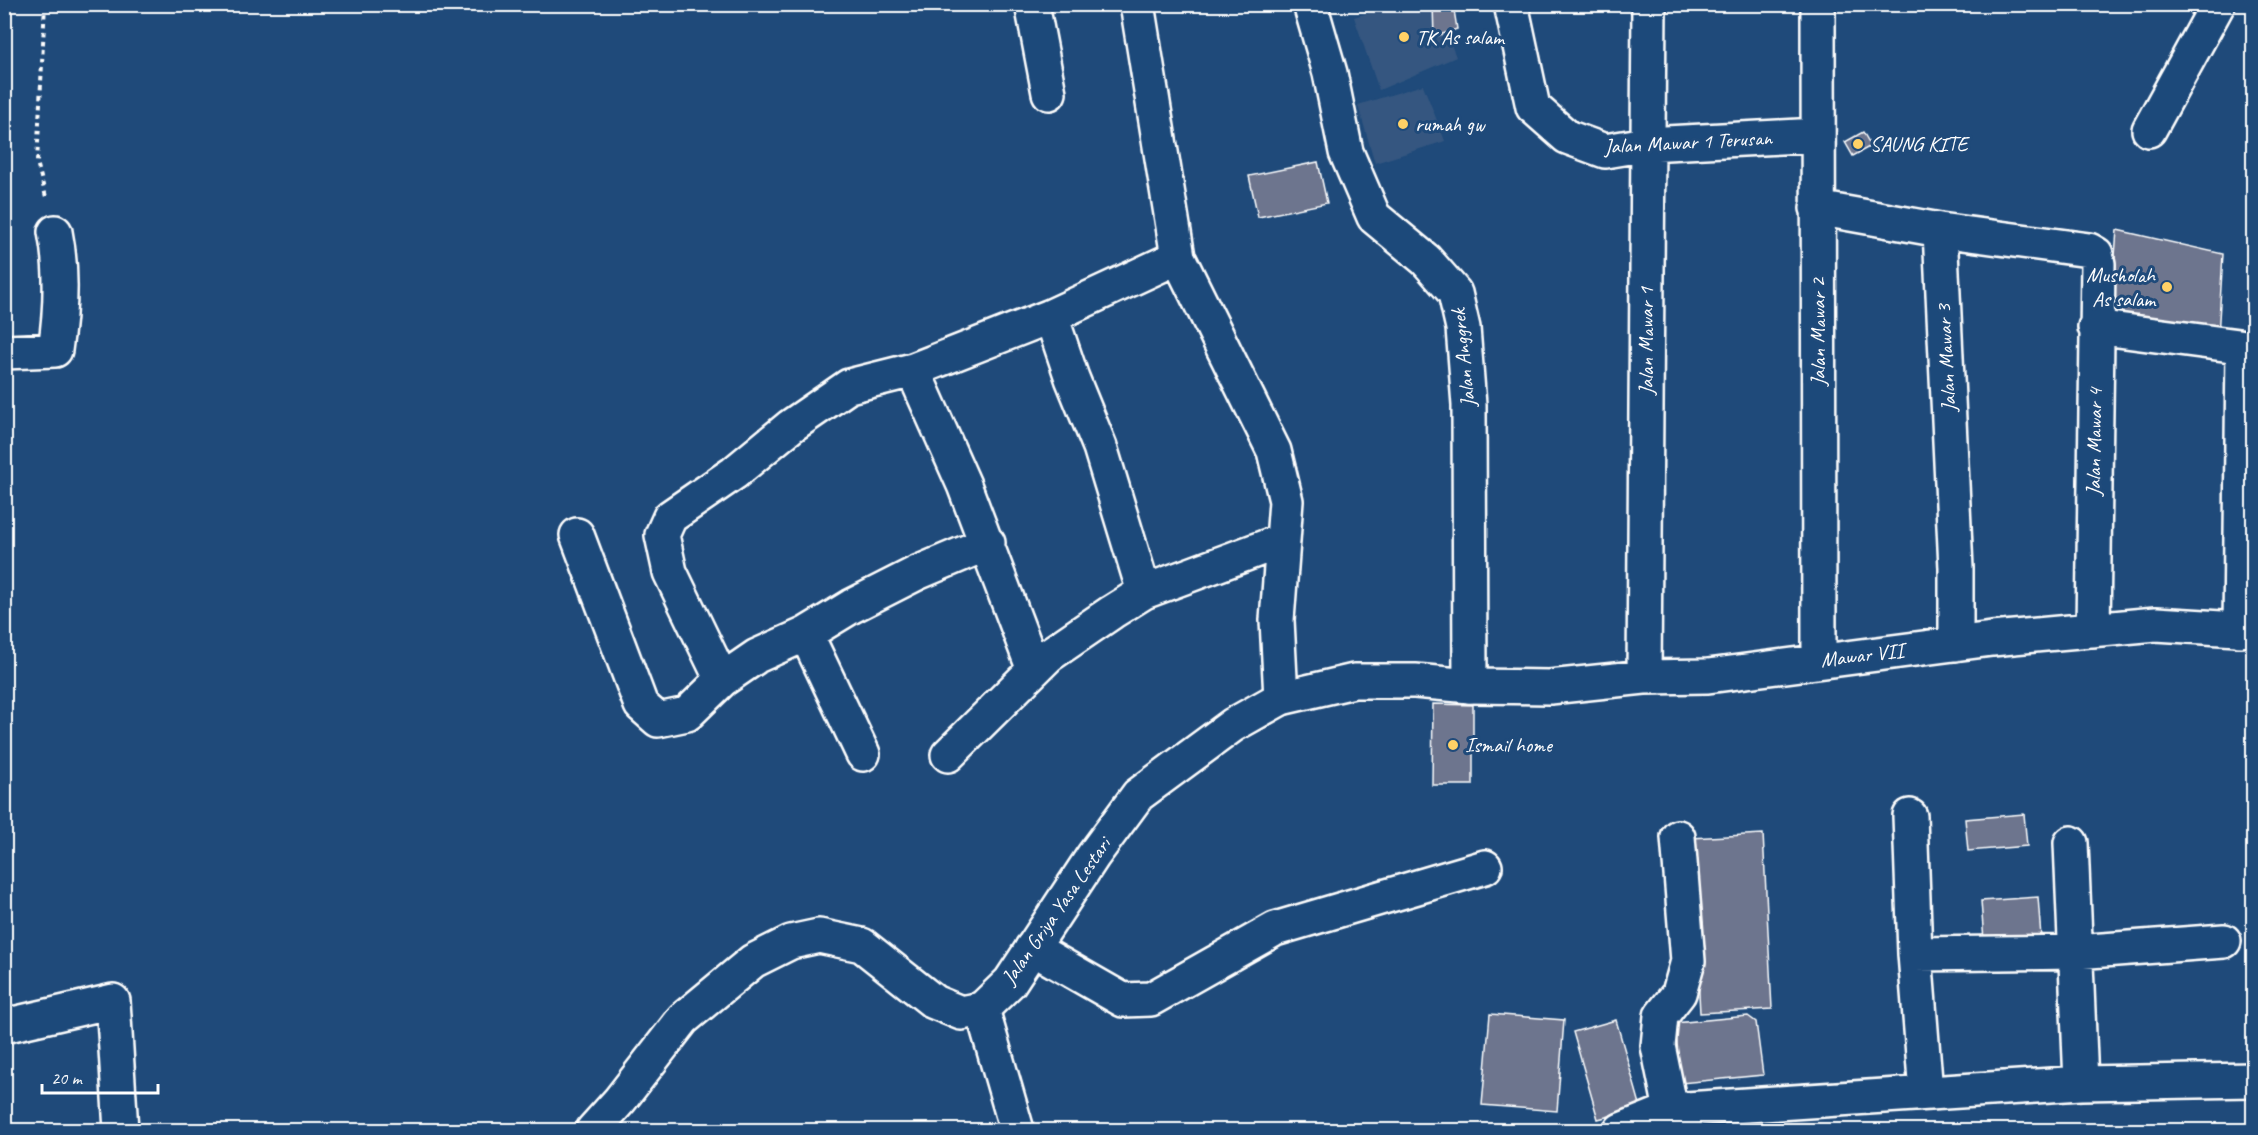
<svg xmlns="http://www.w3.org/2000/svg" width="2258" height="1135" font-family="Caveat,sans-serif">
  <style>
    .built { fill: #365780 }
    .building { fill: #6d758e; stroke: #fff; stroke-width: 1.5 }
    .lines { fill: none; stroke-linecap: round; stroke-linejoin: round }
    .minor-casing { stroke: #fff; stroke-width: 38 }
    .tertiary-casing { stroke: #fff; stroke-width: 38 }
    .path { stroke: #fff; stroke-width: 4; stroke-dasharray: 4.5 4.5; stroke-linecap: butt }
    .minor { stroke: #1f4a7a; stroke-width: 33 }
    .tertiary { stroke: #1f4a7a; stroke-width: 33 }
    .poi-dot { fill: #ffd166; stroke: #1f4a7a; stroke-width: 2 }
    .labels { text-anchor: middle; dominant-baseline: central; stroke-width: 6; stroke-linejoin: round; paint-order: stroke }
    .poi-label { font-size: 21px; fill: #fff; stroke: #1f4a7a; text-anchor: start }
    .street-label { font-size: 21px; fill: #fff; stroke: #1f4a7a }
  </style>
  <rect width="100%" height="100%" fill="#1f4a7a"/>
  <filter id="ink" filterUnits="userSpaceOnUse"><feTurbulence type="fractalNoise" baseFrequency=".0167" numOctaves="2"/><feDisplacementMap in="SourceGraphic" scale="12" xChannelSelector="R" yChannelSelector="G"/><feConvolveMatrix kernelMatrix="1 2 1 2 8 2 1 2 1" color-interpolation-filters="sRGB"/></filter>
  <g filter="url(#ink)">
    <path class="built" d="M1397 5H1435L1456 57 1379 90 1354 17Z
      M1423 85 1445 141 1375 163 1358 105Z"/>
    <path class="building" d="M1433 4H1453L1457 29 1434 37Z
      M1863 132 1871 146 1853 156 1845 142Z
      M1318 162 1327 203 1258 217 1249 176Z
      M2117 230 2223 254 2218 336 2110 320Z
      M1433 704 1473 705V785H1432Z
      M2024 814 2027 846 1968 851 1965 819Z
      M1763 834 1772 1009 1700 1013 1691 838Z
      M2038 897 2041 937 1984 941 1981 901Z
      M1490 1014 1564 1020 1557 1111 1482 1105Z
      M1748 1016 1756 1022 1763 1075 1681 1083 1675 1023Z
      M1616 1020 1641 1108 1598 1119 1573 1032Z"/>
    <g class="lines">
      <defs>
        <path id="minor" d="M1032 4 1049 93
          M1137 4 1178 257 1274 451 1286 501 1277 620 1281 698
          M1511 4 1533 107 1567 137 1605 151 1647 144 1818 135
          M1818 4 1819 660
          M2149 130 2218 4
          M1817 208 1940 230 2089 250 2096 254 2098 264 2093 630
          M1940 230 1956 568V644
          M1051 316 1072 378 1100 447 1144 592
          M2095 327 2254 348
          M4 352 55 350C61 310 63 271 55 232
          M913 370 964 485 1034 670
          M577 535 641 705 658 720 687 714 722 680 757 656 806 634 852 606 917 573 988 543
          M2240 630 2243 348
          M806 634 863 754
          M1644 677 1649 4
          M722 680 670 572 662 535 670 517 734 473 791 426 849 386 913 370 1051 316 1178 257
          M1470 686 1550 687 1644 677 1708 676 1992 639 2156 624 2254 630
          M948 755 1049 655 1112 612 1144 592 1281 541
          M1910 816 1915 954 1926 1093
          M2071 843 2081 1083
          M1032 948 1123 1000 1151 999 1275 929 1485 867
          M1915 954 2076 952 2224 941
          M982 1009 1017 1130
          M4 1026 113 1001 121 1130
          M1671 1110 1658 1046 1661 1016 1679 993 1688 961 1678 837
          M1621 1130 1671 1110 2081 1083 2254 1080"/>
        <path id="tertiary" d="M593 1130 620 1100 683 1019 753 961 791 942 819 936 862 945 934 1002 961 1013 982 1009 1010 982 1093 856 1138 795 1233 725 1281 698 1354 681H1415L1470 686 1469 405 1463 328 1455 293 1426 260 1374 217 1346 152 1330 73 1310 4"/>
      </defs>
      <use href="#minor" class="minor-casing"/>
      <use href="#tertiary" class="tertiary-casing"/>
      <path class="path" d="M45 4 37 162 46 197"/>
      <use href="#minor" class="minor"/>
      <use href="#tertiary" class="tertiary"/>
    </g>
  </g>
  <g class="poi-dot">
    <circle cx="1404" cy="37" r="6"/>
    <circle cx="1403" cy="124" r="6"/>
    <circle cx="1858" cy="144" r="6"/>
    <circle cx="2167" cy="287" r="6"/>
    <circle cx="1453" cy="745" r="6"/>
  </g>
  <g class="labels">
    <g class="poi-label">
      <text x="1416" y="37">TK As salam</text>
      <text x="1415" y="124">rumah gw</text>
      <text x="1870" y="144">SAUNG KITE</text>
      <text x="2155" y="275" text-anchor="end">Musholah<tspan x="2155" dy="24">As salam</tspan></text>
      <text x="1465" y="745">Ismail home</text>
    </g>
    <g class="street-label">
      <text transform="translate(1688 142) rotate(-3)">Jalan Mawar 1 Terusan</text>
      <text transform="translate(1818 332) rotate(-90)">Jalan Mawar 2</text>
      <text transform="translate(1646 341) rotate(-90)">Jalan Mawar 1</text>
      <text transform="translate(1463 358) rotate(-96)">Jalan Anggrek</text>
      <text transform="translate(1946 358) rotate(-93)">Jalan Mawar 3</text>
      <text transform="translate(2094 442) rotate(-89)">Jalan Mawar 4</text>
      <text transform="translate(1862 655) rotate(-7)">Mawar VII</text>
      <text transform="translate(1056 911) rotate(-55)">Jalan Griya Yasa Lestari</text>
    </g>
  </g>
  <rect width="2258" height="1135" fill="none" stroke="#1f4a7a" stroke-width="24"/>
  <rect x="12" y="12" width="2234" height="1111" fill="none" stroke="#fff" stroke-width="2" filter="url(#ink)"/>
  <path d="M42 1084v9h116v-9" fill="none" stroke="#ffffff" stroke-width="3"/>
  <text x="51" y="1084" font-size="18" fill="#ffffff" stroke="#1f4a7a" stroke-width="4.5" paint-order="stroke">20 m</text>
</svg>
